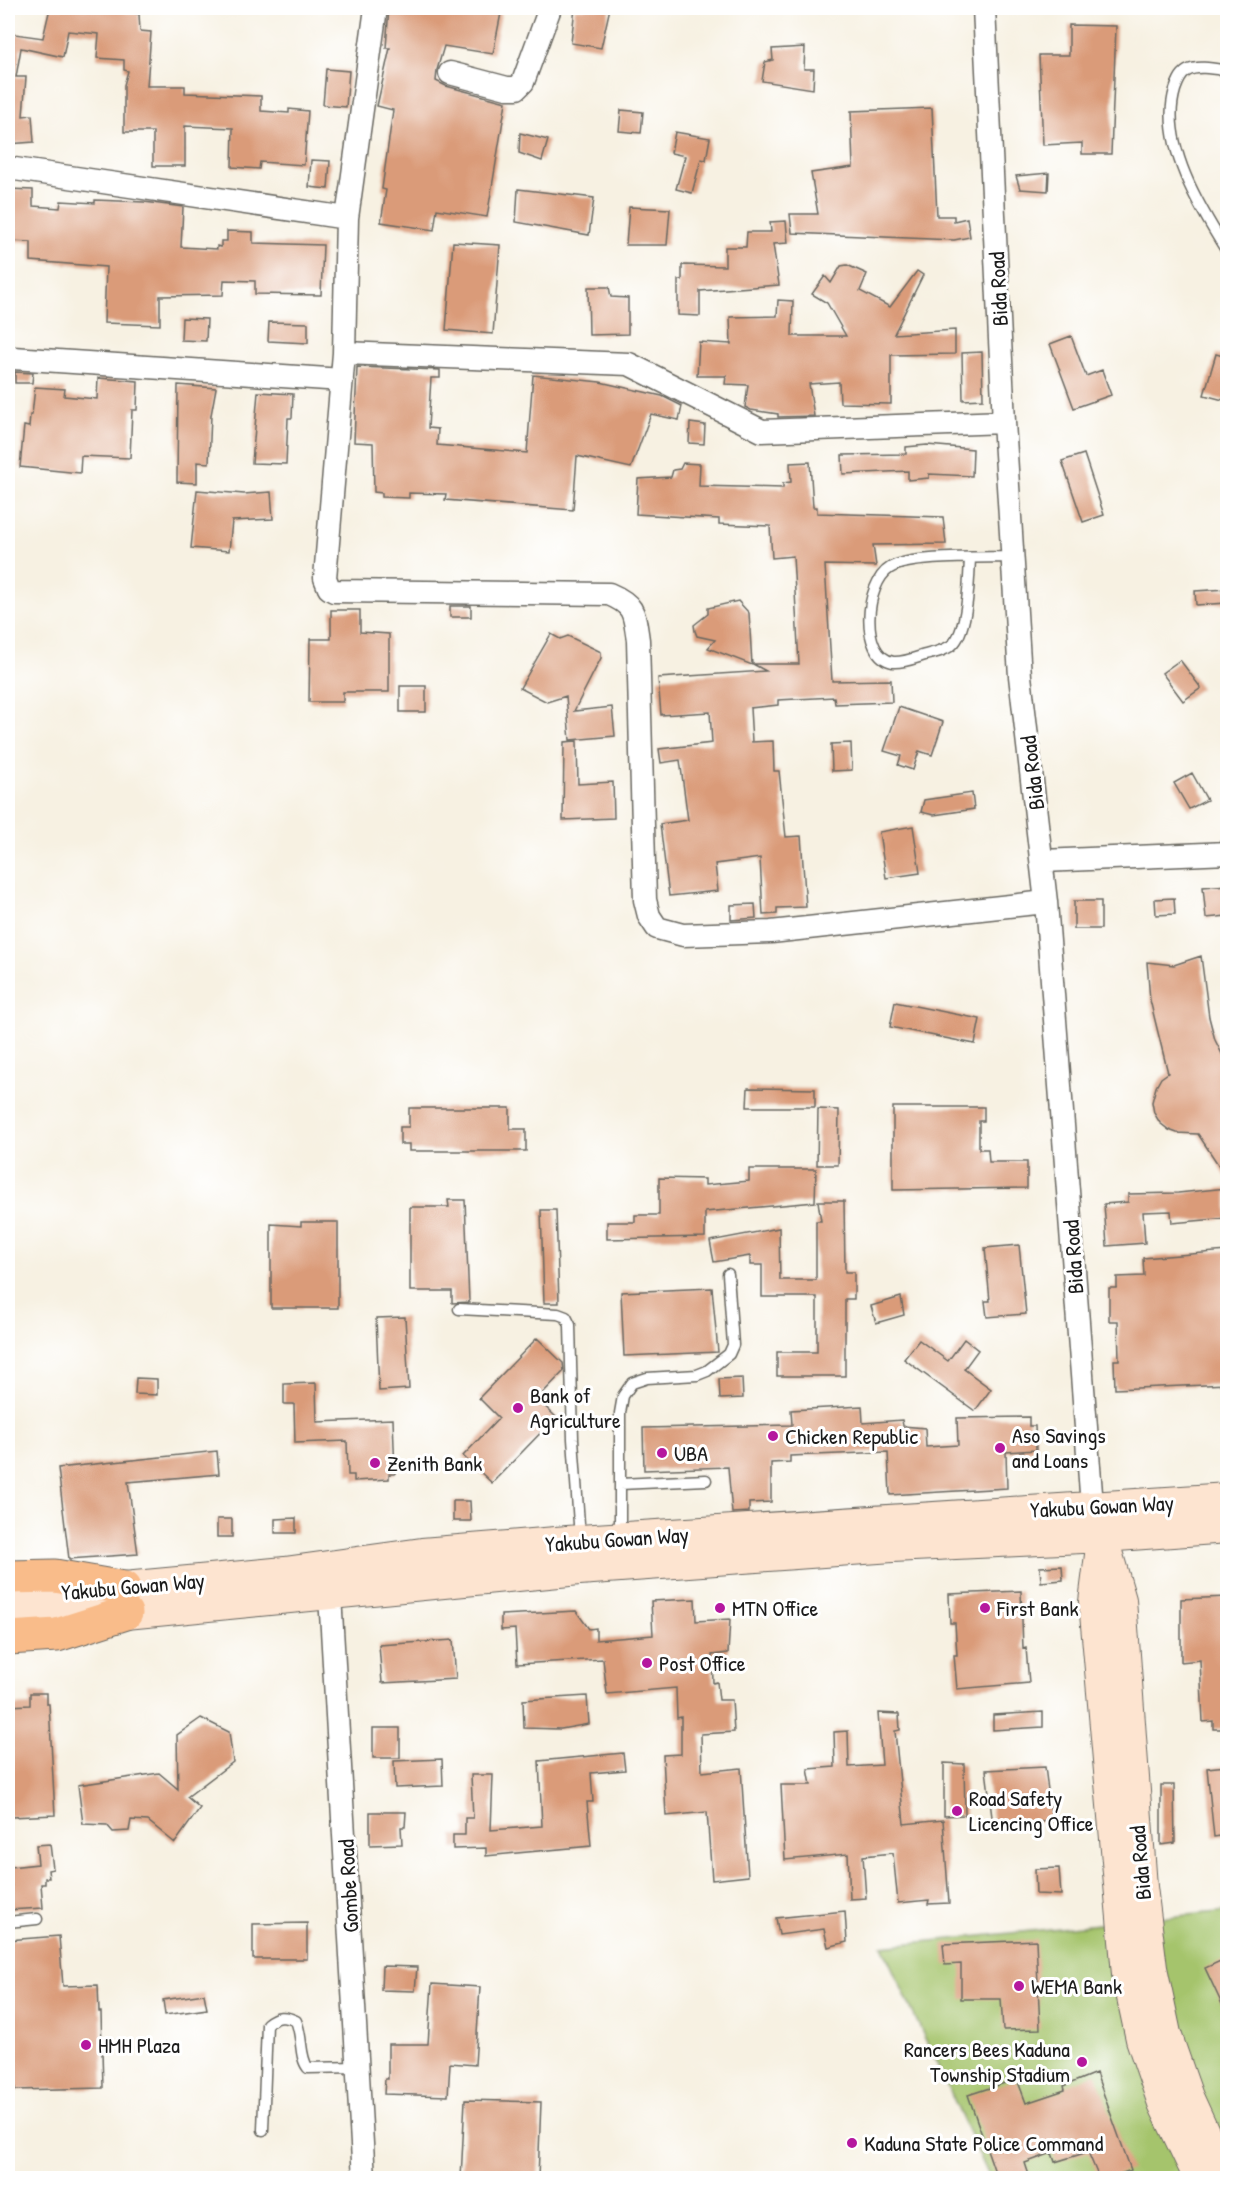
<svg xmlns="http://www.w3.org/2000/svg" width="1235" height="2186" font-family="'Patrick Hand',sans-serif">
  <style>
    .green { fill: #a5c46c; stroke: #607044; stroke-width: 1.5 }
    .building { fill: #da9b79 }
    .lines { fill: none; stroke-linecap: round; stroke-linejoin: round }
    .lane-casing { stroke: #696761; stroke-width: 13 }
    .street-casing { stroke: #696761; stroke-width: 25 }
    .secondary-casing { stroke: #696761; stroke-width: 34 }
    .primary-casing { stroke: #696761; stroke-width: 35 }
    .lane { stroke: #fff; stroke-width: 10 }
    .street { stroke: #fff; stroke-width: 22 }
    .secondary { stroke: #fde4d0; stroke-width: 32 }
    .primary { stroke: #f9bc8a; stroke-width: 33 }
    .poi-dot { fill: #b5179e; stroke: #fff; stroke-width: 2 }
    .labels { text-anchor: middle; dominant-baseline: central; stroke-width: 6; stroke-linejoin: round; paint-order: stroke }
    .street-label { font-size: 22px; fill: #1c1c1c; stroke: #fff }
    .poi-label { font-size: 22px; fill: #1c1c1c; stroke: #fff; text-anchor: start }
  </style>
  <rect width="100%" height="100%" fill="#fff"/>
  <filter id="ink" filterUnits="userSpaceOnUse"><feTurbulence type="fractalNoise" baseFrequency=".0167" numOctaves="2"/><feDisplacementMap in="SourceGraphic" scale="12" xChannelSelector="R" yChannelSelector="G"/><feConvolveMatrix kernelMatrix="1 2 1 2 8 2 1 2 1" color-interpolation-filters="sRGB"/></filter>
  <filter id="wash" filterUnits="userSpaceOnUse"><feTurbulence type="fractalNoise" baseFrequency=".008" numOctaves="4" result="noise"/><feDisplacementMap in="SourceGraphic" scale="24" xChannelSelector="R" yChannelSelector="G"/><feGaussianBlur stdDeviation="1.35" result="paint"/><feColorMatrix in="noise" values="0 0 0 0 0 0 0 0 0 0 0 0 0 0 0 0 0 1.4 0 .05"/><feComposite in="paint" operator="in"/></filter>
  <g filter="url(#wash)">
    <rect width="100%" height="100%" fill="#f7f1e2"/>
    <path class="green" d="M1227 1911V2178H990L882 1946Z"/>
    <g id="blocks">
      <path class="building" d="M50 8H126V12L139 14 140 31 151 32 147 86H185V93L261 96V111L289 113V109L308 111 304 165 260 162 259 169 232 167 233 128 185 126V166H153V132H124V85L128 71 124 70V60L97 58 99 34 68 31 63 57 21 48 16 77H26L23 116 32 115 34 142 8 144V33L43 38Z
        M389 8H502L493 54 444 46 437 70 436 81 446 86 506 102 487 217 437 209 434 230 381 222 386 190 382 189 393 110 377 106 390 48H386Z
        M575 8H610L601 48 571 43Z
        M1069 25 1116 26 1111 154H1082V143L1043 145 1039 55H1069Z
        M805 47 804 69H814L813 89 762 81 765 62 773 60 772 49Z
        M326 69 349 71 346 107 323 105Z
        M932 108 937 216H954V221L967 218 970 237 954 240 792 233 790 214H818L811 173 853 167 851 111Z
        M621 110 643 112 641 133 619 131Z
        M675 132 710 138 706 160 701 159 692 193 676 189 685 156 671 153Z
        M520 133 548 140 542 161 519 153Z
        M311 160 330 161 328 189 309 187Z
        M1049 173 1048 191 1020 189 1016 176Z
        M8 189 33 190V206L60 208 61 201 95 203V200L144 202 183 207 181 247 217 249V246L221 247V241H227V231L253 232V243L323 245 321 295 255 294V281L224 280 223 295 160 296V325L104 323 106 267 31 261V242L8 241Z
        M518 189 594 198 589 235 516 222Z
        M629 207 670 209 667 245H626Z
        M786 221 788 243 773 244 779 285 700 291V316L678 315V280H682V265L725 266V247H746L747 232H771L770 222Z
        M453 242 500 245 493 334 446 330Z
        M847 265 867 274 860 291 890 307 917 271 923 275 894 334 955 330V354L891 355V404L840 403 839 382 809 384 814 416 778 417V414L751 410 745 407 748 385 725 384 726 376H697L699 342 731 344 730 317 777 316 778 300 793 301 792 336H846L827 303 812 294 825 276 831 283 841 266Z
        M588 287H609L611 297 628 298V334L589 335Z
        M182 318 207 319 206 341 181 340Z
        M269 322 308 323V343L268 341Z
        M1071 336 1086 376 1102 370 1111 395 1074 408 1050 344Z
        M982 352 983 399 963 400 962 353Z
        M1216 354 1227 357V401L1204 395Z
        M357 367 440 370V378H431L428 428 438 429 437 445 527 453 533 375 600 382 662 396 682 406 679 420 651 414 631 468 577 456 573 510 445 500 446 494 409 493V498L382 497V493L374 492 373 443 354 442Z
        M15 372 33 373 32 383H15Z
        M98 378 138 381 137 410H132L130 458 81 456 80 473 20 467 24 426 29 427 30 415H32L35 387 65 389 64 396 97 399Z
        M178 385 216 388 211 415 209 463 197 462V483L177 482Z
        M258 392 293 394 292 418H288L286 464 252 463Z
        M690 423 705 425 704 444 689 443Z
        M927 445 973 449 972 476 929 474V478L908 480V471L843 474 842 455 906 454V447Z
        M1084 454 1104 515 1083 522 1062 461Z
        M810 462 813 507H817V513L943 517 946 544 873 545 876 566 825 565 832 681 891 680 892 702 835 704 834 697 778 700V705L750 708 752 742 773 741 774 771H779L786 837 801 836 806 907 777 908V914L763 915 760 858 715 864 718 891 669 896 660 824 688 820 680 760 661 763 659 749 712 743 710 712 661 715 658 678 766 671 753 664H799L793 556 772 558 770 526 719 524V519L636 514 638 479 671 477 673 470 680 469 683 463 700 464 699 486 783 488V483L791 482 790 463Z
        M197 490 244 494 271 492 273 519 232 521 229 551 191 548Z
        M1227 589V603L1196 605 1195 591Z
        M738 601 749 613 752 665 708 648 715 640 697 636 695 631 694 625 708 614V608Z
        M450 606H471V617H450Z
        M331 610H360V632L389 634V692H343V702H309L310 639H331Z
        M551 634 560 639 568 636 601 652V658L574 711 612 707 615 736 570 740 566 696 547 702 520 688Z
        M1180 660 1201 688 1183 701 1162 673Z
        M400 686H426V712H400Z
        M899 707 943 722 932 755 919 751 913 770 898 765 901 756 884 751Z
        M577 741 578 784 613 782 614 818 563 820 564 742Z
        M851 743 852 770 832 771 831 744Z
        M1192 773 1207 800 1189 809 1174 783Z
        M972 793 974 809 934 815 921 812 924 800Z
        M913 826 920 873 886 878 879 832Z
        M1227 885V916L1206 918 1203 887Z
        M1174 898 1175 914 1156 915 1155 899Z
        M1074 901H1101V929H1074Z
        M755 904 756 918 731 920V905Z
        M1201 956 1209 1017 1215 1040 1227 1064V1178L1198 1134 1177 1133 1169 1130 1160 1123 1154 1113 1152 1102 1156 1087 1161 1078 1168 1073 1150 1000 1147 962 1174 965Z
        M895 1002 980 1019 975 1044 890 1027Z
        M748 1088 815 1089V1107H747Z
        M893 1107H984V1121H979V1149H988L989 1162H1027V1188L893 1190Z
        M409 1108H510V1129H526V1151H409V1144H400V1127H409Z
        M818 1109 839 1110 838 1165H817Z
        M749 1169H816L815 1202 705 1212V1237L607 1239V1222H635V1215H659V1178L705 1179V1185L749 1181Z
        M1227 1188V1218L1172 1223 1171 1211 1143 1212 1145 1243 1107 1246 1104 1204 1128 1202V1194L1178 1193Z
        M448 1200H465L469 1302 452 1303V1291H410V1207H449Z
        M818 1201H844L845 1272H854V1299H845V1376H777V1352H817V1297H762V1265H750V1256L714 1262 710 1241 779 1228 780 1280H816V1221H821Z
        M541 1210H556L559 1303H544Z
        M301 1222H338V1308H271V1224L301 1226Z
        M1019 1245 1026 1314 987 1317 985 1301H990L985 1248Z
        M1227 1251V1384L1115 1389 1114 1360H1119L1118 1321H1109V1288H1117V1277L1144 1276 1143 1258Z
        M712 1288 718 1352 624 1356 621 1292Z
        M901 1297 904 1315 876 1323 871 1306Z
        M405 1317 409 1389 379 1391 376 1318Z
        M537 1338 563 1363 564 1371 537 1399 556 1417 492 1483 463 1456 499 1418 479 1398Z
        M964 1339 978 1350 964 1369 991 1389 975 1411 904 1359 919 1340 948 1361Z
        M136 1378 157 1379V1395L135 1394Z
        M742 1378 743 1398 720 1399 719 1379Z
        M316 1383 317 1422 393 1419 395 1474H389V1479L354 1481V1475H348L347 1441 295 1443 294 1404H284V1384Z
        M862 1406 863 1423 902 1420 903 1426 925 1428 926 1447 958 1445 957 1418 1029 1417V1426H1035L1036 1450 1006 1452 1007 1488 890 1495 888 1452 790 1456V1462L771 1463V1502L749 1503V1512L732 1513 728 1467 644 1470 643 1428 792 1425 791 1410Z
        M217 1451 219 1474 128 1482 138 1554 69 1559 58 1468Z
        M453 1501H470L471 1521H453Z
        M296 1518V1533H275V1519Z
        M217 1519H232V1537H217Z
        M1062 1566 1063 1580 1041 1582 1040 1567Z
        M1021 1591 1023 1649 1026 1648 1029 1683 957 1689 954 1655H957L955 1623H950L949 1594Z
        M1227 1597V1729H1213V1721L1203 1722 1200 1660 1181 1662V1599Z
        M695 1599 696 1621 730 1619 728 1653 712 1655 713 1683 717 1682 719 1700H732L734 1732 701 1734 702 1772 741 1768 748 1876 712 1880 707 1812 666 1816 663 1755 681 1754V1717L677 1718 676 1688 607 1694 603 1659 517 1664 515 1629 501 1630V1615L576 1611 589 1629 596 1628V1640L653 1635 651 1601Z
        M453 1640 456 1679 382 1683 379 1645Z
        M30 1693H46V1704H49L55 1815 11 1817 8 1815V1706L30 1705Z
        M587 1696 589 1724 561 1729 524 1728 523 1700Z
        M1043 1712V1727L993 1730V1715Z
        M878 1713 899 1714 900 1730 895 1731 904 1824 943 1820 949 1903 928 1904 929 1900 898 1903 893 1853 863 1856 866 1898 850 1899 848 1854 785 1860 781 1785H811L808 1769 835 1767 834 1732 848 1731 849 1767 882 1765Z
        M201 1718 229 1732 233 1762 187 1797 200 1808 175 1843 148 1821 131 1820 129 1831 113 1832 107 1825 83 1824 78 1785 159 1773 178 1789 177 1735Z
        M373 1728H400V1758H373Z
        M623 1753 625 1770 591 1773 593 1802H587L591 1846 486 1856V1848L453 1849V1835H465V1818H473L471 1775H493L491 1830 542 1826 539 1761Z
        M442 1759 443 1786 395 1788 394 1761Z
        M944 1763 964 1764 965 1815 944 1816Z
        M1227 1766V1835L1214 1837 1207 1768Z
        M1045 1767 1052 1821 993 1825 986 1770Z
        M1161 1785H1174L1175 1843 1161 1845Z
        M370 1812H406L405 1827H401L402 1844 370 1845Z
        M50 1844 53 1869 48 1870 49 1878H45V1884H41L43 1908 8 1910V1894L12 1893 10 1867 38 1864 36 1845Z
        M1059 1868 1061 1895 1036 1894 1035 1869Z
        M845 1911 847 1942 828 1947 824 1929 779 1935 776 1918Z
        M307 1923V1959H253V1924Z
        M59 1936 63 1986 98 1985 99 2012H101L103 2088 15 2090V2081H8V1940Z
        M1036 1940 1040 2029 1003 2030 1001 1999H961V1964L945 1965 943 1944Z
        M1227 1958V2015L1205 1968Z
        M382 1966 417 1967 415 1991 381 1990Z
        M432 1984 480 1987 475 2065 450 2063 448 2096 384 2094 385 2079H388V2044H428Z
        M204 1994 207 2009 165 2015 163 2000Z
        M1096 2073 1131 2170 1110 2178H1099L1088 2152 1055 2162 1052 2153 1025 2163 1030 2178H997L968 2095 1017 2079 1026 2103 1065 2090 1064 2086Z
        M465 2100 541 2102 538 2178H461Z"/>
    </g>
  </g>
  <g filter="url(#ink)">
    <use href="#blocks" fill-opacity="0" stroke="#696761" stroke-width="1.5"/>
    <g class="lines">
      <defs>
        <path id="lane" d="M1228 71C1215 69 1198 65 1187 71 1180 75 1177 84 1175 90 1159 143 1201 210 1228 253
          M970 558C969 579 968 627 954 643 948 650 933 653 925 655 915 658 903 663 893 662 859 656 865 583 890 568 910 555 987 558 1013 557
          M459 1309 558 1314 566 1317 570 1325 573 1439 580 1538
          M620 1484 706 1480
          M620 1535V1413L623 1396 632 1383 647 1378 697 1375 707 1371 729 1354 733 1345 728 1274
          M8 1922 37 1919
          M263 2130 267 2024C277 2016 284 2015 296 2021 303 2037 299 2057 308 2068L358 2067"/>
        <path id="street" d="M376 8 347 218 344 353 325 578 329 588 334 591 609 594C635 605 634 613 638 640L645 900 649 916 657 928 683 935 771 932 1046 902
          M984 8 1004 422 1020 676 1046 902 1092 1506
          M450 73 507 88H517L523 82 550 8
          M8 168 347 218
          M344 353 629 364 762 431 1004 422
          M13 358 342 380
          M1043 861 1228 853
          M329 1578 364 2178"/>
        <path id="secondary" d="M1096 1518 1120 1600 1141 1887 1151 1968 1165 2034 1187 2097 1224 2178
          M1101 1555 1095 1602 1128 1974 1142 2039 1164 2103 1200 2178
          M8 1596 124 1588 285 1573 422 1554 580 1541 1228 1499
          M8 1621 126 1613 579 1569 892 1546 1103 1536 1228 1527"/>
        <path id="primary" d="M8 1577 55 1576 124 1588
          M8 1638 57 1635 126 1613"/>
      </defs>
      <use href="#lane" class="lane-casing"/>
      <use href="#street" class="street-casing"/>
      <use href="#secondary" class="secondary-casing"/>
      <use href="#primary" class="primary-casing"/>
      <use href="#lane" class="lane"/>
      <use href="#street" class="street"/>
      <use href="#secondary" class="secondary"/>
      <use href="#primary" class="primary"/>
    </g>
  </g>
  <g class="poi-dot">
    <circle cx="518" cy="1408" r="6"/>
    <circle cx="773" cy="1436" r="6"/>
    <circle cx="1000" cy="1448" r="6"/>
    <circle cx="662" cy="1453" r="6"/>
    <circle cx="375" cy="1463" r="6"/>
    <circle cx="720" cy="1608" r="6"/>
    <circle cx="985" cy="1608" r="6"/>
    <circle cx="647" cy="1663" r="6"/>
    <circle cx="957" cy="1811" r="6"/>
    <circle cx="1019" cy="1986" r="6"/>
    <circle cx="86" cy="2045" r="6"/>
    <circle cx="1082" cy="2062" r="6"/>
    <circle cx="852" cy="2143" r="6"/>
  </g>
  <g class="labels">
    <g class="street-label">
      <text transform="translate(998 289) rotate(-93)">Bida Road</text>
      <text transform="translate(1032 773) rotate(-97)">Bida Road</text>
      <text transform="translate(1073 1257) rotate(-94)">Bida Road</text>
      <text transform="translate(1102 1506) rotate(-3)">Yakubu Gowan Way</text>
      <text transform="translate(617 1539) rotate(-4)">Yakubu Gowan Way</text>
      <text transform="translate(133 1586) rotate(-5)">Yakubu Gowan Way</text>
      <text transform="translate(1140 1863) rotate(-95)">Bida Road</text>
      <text transform="translate(348 1886) rotate(-93)">Gombe Road</text>
    </g>
    <g class="poi-label">
      <text x="530" y="1395">Bank of<tspan x="530" dy="25">Agriculture</tspan></text>
      <text x="1012" y="1435">Aso Savings<tspan x="1012" dy="25">and Loans</tspan></text>
      <text x="785" y="1436">Chicken Republic</text>
      <text x="674" y="1453">UBA</text>
      <text x="387" y="1463">Zenith Bank</text>
      <text x="732" y="1608">MTN Office</text>
      <text x="997" y="1608">First Bank</text>
      <text x="659" y="1663">Post Office</text>
      <text x="969" y="1798">Road Safety<tspan x="969" dy="25">Licencing Office</tspan></text>
      <text x="1031" y="1986">WEMA Bank</text>
      <text x="98" y="2045">HMH Plaza</text>
      <text x="1070" y="2049" text-anchor="end">Rancers Bees Kaduna<tspan x="1070" dy="25">Township Stadium</tspan></text>
      <text x="864" y="2143">Kaduna State Police Command</text>
    </g>
  </g>
  <rect width="1235" height="2186" fill="none" stroke="#fff" stroke-width="30"/>
</svg>
